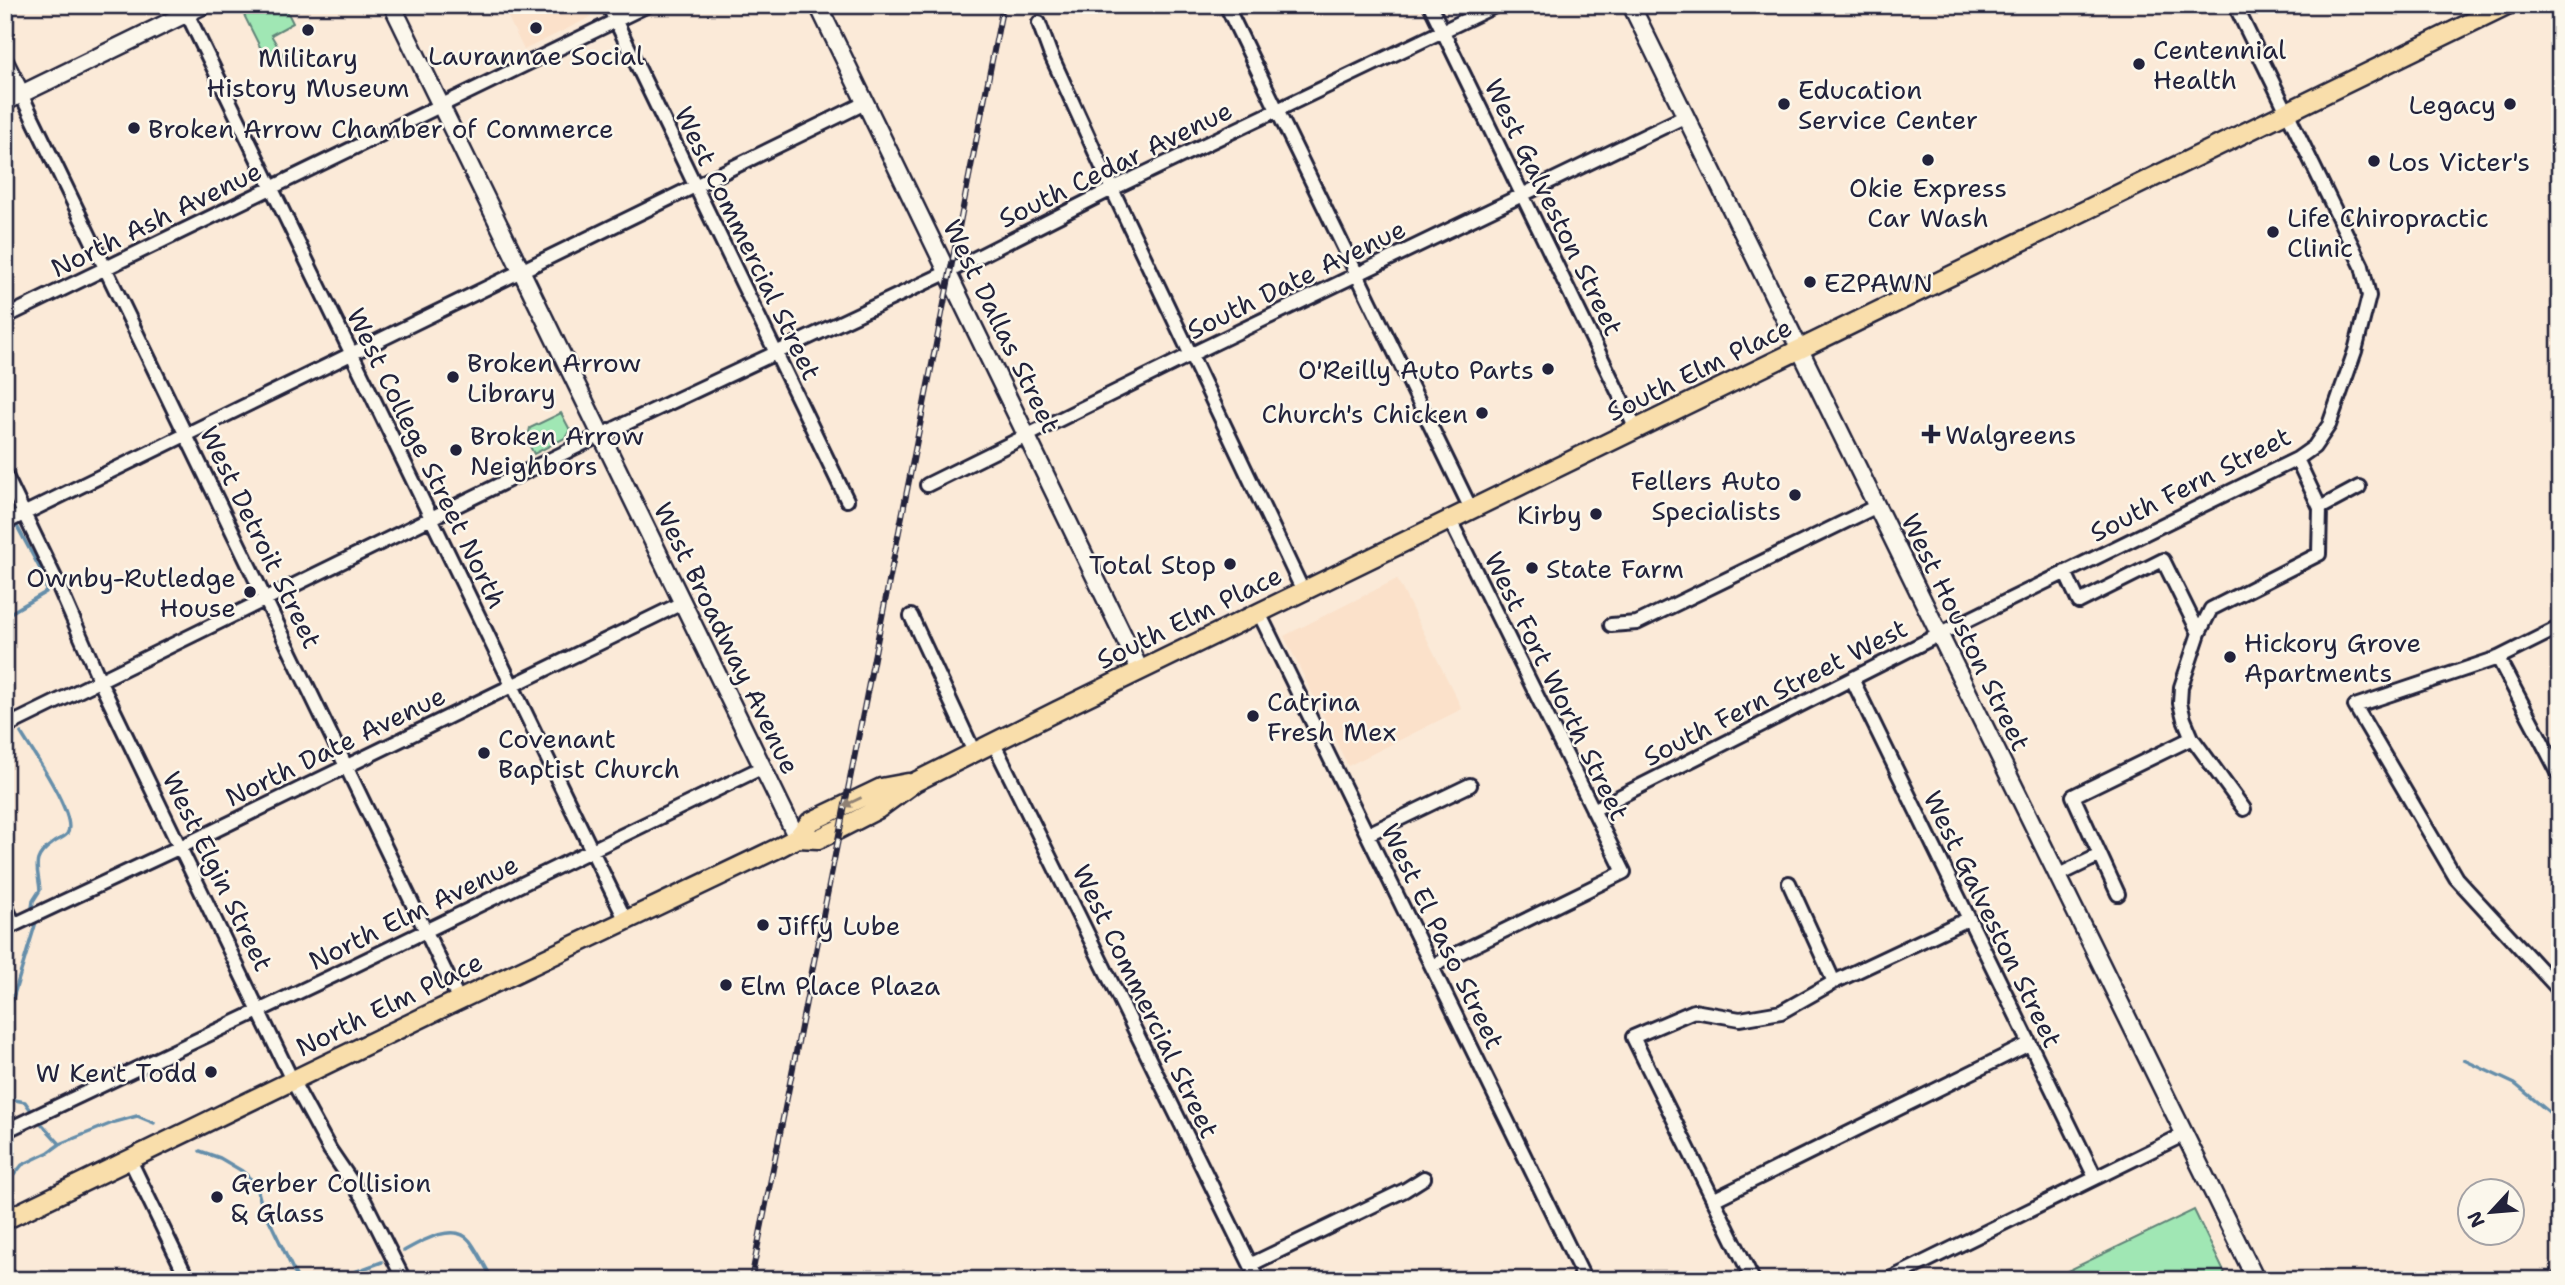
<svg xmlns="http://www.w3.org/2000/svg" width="2565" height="1285" font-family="'Shantell Sans',sans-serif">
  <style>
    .built { fill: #fbe1ca }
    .green { fill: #a0e7b4; stroke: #618478; stroke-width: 2 }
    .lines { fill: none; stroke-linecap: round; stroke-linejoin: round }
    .stream { stroke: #658eaa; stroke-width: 3.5 }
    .street-casing { stroke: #22223b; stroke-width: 18 }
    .secondary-casing { stroke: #22223b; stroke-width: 21 }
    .primary-casing { stroke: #22223b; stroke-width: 23 }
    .street { stroke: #fbf7ec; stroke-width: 12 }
    .secondary { stroke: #fbf7ec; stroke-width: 16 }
    .primary { stroke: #f9deab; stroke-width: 18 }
    .rail-casing { stroke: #22223b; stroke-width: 6 }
    .rail { stroke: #fbf7ec; stroke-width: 3.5; stroke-dasharray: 10; stroke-linecap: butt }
    .oneway { fill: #8e8073 }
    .poi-dot { fill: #22223b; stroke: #fbf7ec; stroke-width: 2.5 }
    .labels { text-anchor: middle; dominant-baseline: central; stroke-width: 5; stroke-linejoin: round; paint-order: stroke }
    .poi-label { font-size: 26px; fill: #22223b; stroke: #fbf7ec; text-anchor: start }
    .street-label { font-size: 26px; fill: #22223b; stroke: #fbf7ec }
  </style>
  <rect width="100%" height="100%" fill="#fbead8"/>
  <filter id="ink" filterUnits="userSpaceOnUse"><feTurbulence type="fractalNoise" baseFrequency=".0143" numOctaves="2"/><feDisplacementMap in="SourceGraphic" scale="14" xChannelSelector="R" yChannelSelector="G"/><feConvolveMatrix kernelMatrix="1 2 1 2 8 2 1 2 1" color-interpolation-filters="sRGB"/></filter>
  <g filter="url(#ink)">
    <path class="built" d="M502 5H586L591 17 524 50Z
      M1397 579 1462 709 1348 766 1284 636Z"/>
    <path class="green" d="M263 5H284L293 23 271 35 284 57 269 65 244 15Z
      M561 413 570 430 565 438 534 454 527 441 530 428Z
      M2194 1210 2228 1280H2049Z"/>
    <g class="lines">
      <path class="stream" d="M5 493 11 515 46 580V592L5 616
        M5 698 9 710
        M21 733C31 750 79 818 67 834 64 838 56 840 53 843 30 859 38 868 40 890L33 901 32 908
        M5 1024 36 922
        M2464 1060 2515 1084 2560 1121
        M5 1098 25 1102 30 1109
        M39 1121 60 1144
        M200 1151 220 1158 242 1171 256 1184 261 1203 298 1280
        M5 1186 22 1165 49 1152 60 1144 115 1122 137 1116 154 1123
        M404 1251C420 1242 455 1221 470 1241 479 1253 485 1267 493 1280
        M333 1280 382 1262"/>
      <defs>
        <path id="street" d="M183 5 626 921
          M608 5 847 500
          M1226 5 1471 509
          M1430 5 1636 429
          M1039 23 1050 53 1112 189 1303 591
          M21 94 459 1000
          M5 317 648 5
          M5 474 56 580 104 690 292 1080 330 1150 364 1200 404 1280
          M927 485 1192 354 1686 116
          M2320 508 2359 487
          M5 523 865 103
          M2065 572 2079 602 2163 560 2199 633
          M1259 613 1585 1280
          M911 616 974 752
          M1611 625 1637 623 1877 506
          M2560 627 2498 658 2355 706 2456 878 2560 991
          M2498 658 2560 776
          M1852 679 2095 1177
          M5 727 580 445 950 271 1112 189 1497 5
          M2192 738 2184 719 2180 703 2181 687 2199 633 2211 609 2319 554 2320 508 2297 459
          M993 742 1258 1280
          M1593 810 1968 620 2297 459 2314 447 2329 425 2355 351 2369 296 2362 266 2235 5
          M1368 834 1470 785
          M2059 875 2100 855
          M1789 883 1834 982
          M2118 894 2073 796 2192 738 2244 809
          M5 905 14 924
          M5 929 193 841 682 603
          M1432 966 1624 872 1450 520
          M5 1131 343 971 763 767
          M130 1160 188 1280
          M1713 1200 2029 1044
          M1252 1264 1405 1190 1424 1178
          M1753 1280 1633 1037 1694 1011 1740 1019 1781 1012 1834 982 1968 919
          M1888 1280 2185 1134
          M2555 1280 2560 1278"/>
        <path id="secondary" d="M392 5 797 838
          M818 5 1140 670
          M1631 5 2256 1280
          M5 62 21 94
          M5 102 204 5"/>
        <path id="primary" d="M797 838 818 839 839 829 878 809 915 782 1057 711 2507 5
          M5 1220 440 1009 778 848 797 838 810 822 881 788 908 783"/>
      </defs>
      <use href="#street" class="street-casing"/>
      <use href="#secondary" class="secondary-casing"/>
      <use href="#primary" class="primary-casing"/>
      <use href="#street" class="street"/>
      <use href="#secondary" class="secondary"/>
      <use href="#primary" class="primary"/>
      <defs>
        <path id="rail" d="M751 1280 1003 5"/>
      </defs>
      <use href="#rail" class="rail-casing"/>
      <use href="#rail" class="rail"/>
    </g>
    <defs><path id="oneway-solid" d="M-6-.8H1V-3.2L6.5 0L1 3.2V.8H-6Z" transform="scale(1.75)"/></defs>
    <use class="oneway" href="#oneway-solid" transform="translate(852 802) rotate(155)"/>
  </g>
  <g class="poi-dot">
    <circle cx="536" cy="28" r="7"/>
    <circle cx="308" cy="30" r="7"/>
    <circle cx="2139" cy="64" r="7"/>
    <circle cx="1784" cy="104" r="7"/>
    <circle cx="2510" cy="104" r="7"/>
    <circle cx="134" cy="128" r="7"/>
    <circle cx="1928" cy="160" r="7"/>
    <circle cx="2374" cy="161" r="7"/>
    <circle cx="2273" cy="232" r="7"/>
    <circle cx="1810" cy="282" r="7"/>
    <circle cx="1548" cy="369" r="7"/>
    <circle cx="453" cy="377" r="7"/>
    <circle cx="1482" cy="413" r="7"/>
    <path d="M1927.5 423.5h7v7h7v7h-7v7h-7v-7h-7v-7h7z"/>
    <circle cx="456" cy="450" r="7"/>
    <circle cx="1795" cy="495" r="7"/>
    <circle cx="1596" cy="514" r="7"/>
    <circle cx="1230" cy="564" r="7"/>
    <circle cx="1532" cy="568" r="7"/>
    <circle cx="250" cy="592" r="7"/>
    <circle cx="2230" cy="657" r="7"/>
    <circle cx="1253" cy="716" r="7"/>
    <circle cx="484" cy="753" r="7"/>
    <circle cx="763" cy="925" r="7"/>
    <circle cx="726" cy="985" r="7"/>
    <circle cx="211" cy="1072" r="7"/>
    <circle cx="217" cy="1197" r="7"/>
  </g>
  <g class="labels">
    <g class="poi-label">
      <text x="2153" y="49">Centennial<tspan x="2153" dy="30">Health</tspan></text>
      <text x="536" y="55" text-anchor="middle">Laurannae Social</text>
      <text x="308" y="57" text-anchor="middle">Military<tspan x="308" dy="30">History Museum</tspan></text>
      <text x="1798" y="89">Education<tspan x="1798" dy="30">Service Center</tspan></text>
      <text x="2496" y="104" text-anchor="end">Legacy</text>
      <text x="148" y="128">Broken Arrow Chamber of Commerce</text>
      <text x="2388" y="161">Los Victer's</text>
      <text x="1928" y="187" text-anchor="middle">Okie Express<tspan x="1928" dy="30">Car Wash</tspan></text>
      <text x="2287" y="217">Life Chiropractic<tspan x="2287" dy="30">Clinic</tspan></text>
      <text x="1824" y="282">EZPAWN</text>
      <text x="467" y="362">Broken Arrow<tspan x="467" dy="30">Library</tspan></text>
      <text x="1534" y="369" text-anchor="end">O'Reilly Auto Parts</text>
      <text x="1468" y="413" text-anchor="end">Church's Chicken</text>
      <text x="1945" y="434">Walgreens</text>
      <text x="470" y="435">Broken Arrow<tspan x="470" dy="30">Neighbors</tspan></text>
      <text x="1781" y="480" text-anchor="end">Fellers Auto<tspan x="1781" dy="30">Specialists</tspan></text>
      <text x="1582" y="514" text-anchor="end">Kirby</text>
      <text x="1216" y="564" text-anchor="end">Total Stop</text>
      <text x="1546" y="568">State Farm</text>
      <text x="236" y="577" text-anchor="end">Ownby-Rutledge<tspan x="236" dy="30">House</tspan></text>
      <text x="2244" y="642">Hickory Grove<tspan x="2244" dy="30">Apartments</tspan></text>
      <text x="1267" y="701">Catrina<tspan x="1267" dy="30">Fresh Mex</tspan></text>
      <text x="498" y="738">Covenant<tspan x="498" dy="30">Baptist Church</tspan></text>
      <text x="777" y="925">Jiffy Lube</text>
      <text x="740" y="985">Elm Place Plaza</text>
      <text x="197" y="1072" text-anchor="end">W Kent Todd</text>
      <text x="231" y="1182">Gerber Collision<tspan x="231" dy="30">&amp; Glass</tspan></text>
    </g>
    <g class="street-label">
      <text transform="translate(1115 164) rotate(-26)">South Cedar Avenue</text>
      <text transform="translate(1554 207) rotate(64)">West Galveston Street</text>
      <text transform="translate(156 219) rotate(-26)">North Ash Avenue</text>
      <text transform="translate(748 243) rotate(64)">West Commercial Street</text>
      <text transform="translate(1296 279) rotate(-26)">South Date Avenue</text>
      <text transform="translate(1002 326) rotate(64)">West Dallas Street</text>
      <text transform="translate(1699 369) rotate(-26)">South Elm Place</text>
      <text transform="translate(427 458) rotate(64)">West College Street North</text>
      <text transform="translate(2190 484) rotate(-27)">South Fern Street</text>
      <text transform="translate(261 537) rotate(64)">West Detroit Street</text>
      <text transform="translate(1189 617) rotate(-26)">South Elm Place</text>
      <text transform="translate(1966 632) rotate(64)">West Houston Street</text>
      <text transform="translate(727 638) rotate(64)">West Broadway Avenue</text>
      <text transform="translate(1557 686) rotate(64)">West Fort Worth Street</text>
      <text transform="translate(1775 692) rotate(-27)">South Fern Street West</text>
      <text transform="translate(335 746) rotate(-26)">North Date Avenue</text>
      <text transform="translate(218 871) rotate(64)">West Elgin Street</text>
      <text transform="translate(413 912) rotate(-26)">North Elm Avenue</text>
      <text transform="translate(1993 919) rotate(64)">West Galveston Street</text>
      <text transform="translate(1443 936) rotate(64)">West El Paso Street</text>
      <text transform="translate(1146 1001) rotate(64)">West Commercial Street</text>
      <text transform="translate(389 1004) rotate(-26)">North Elm Place</text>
    </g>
  </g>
  <rect width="2565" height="1285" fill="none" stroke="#fbf7ec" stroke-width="28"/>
  <rect x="14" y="14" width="2537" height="1257" fill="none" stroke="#22223b" stroke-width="2.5" filter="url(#ink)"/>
  <g transform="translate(2491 1212) rotate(244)"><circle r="33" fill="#fbf7ec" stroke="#a4a2a5" stroke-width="2"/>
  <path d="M0-5L12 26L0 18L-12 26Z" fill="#22223b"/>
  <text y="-10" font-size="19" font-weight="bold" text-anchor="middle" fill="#22223b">N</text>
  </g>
</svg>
